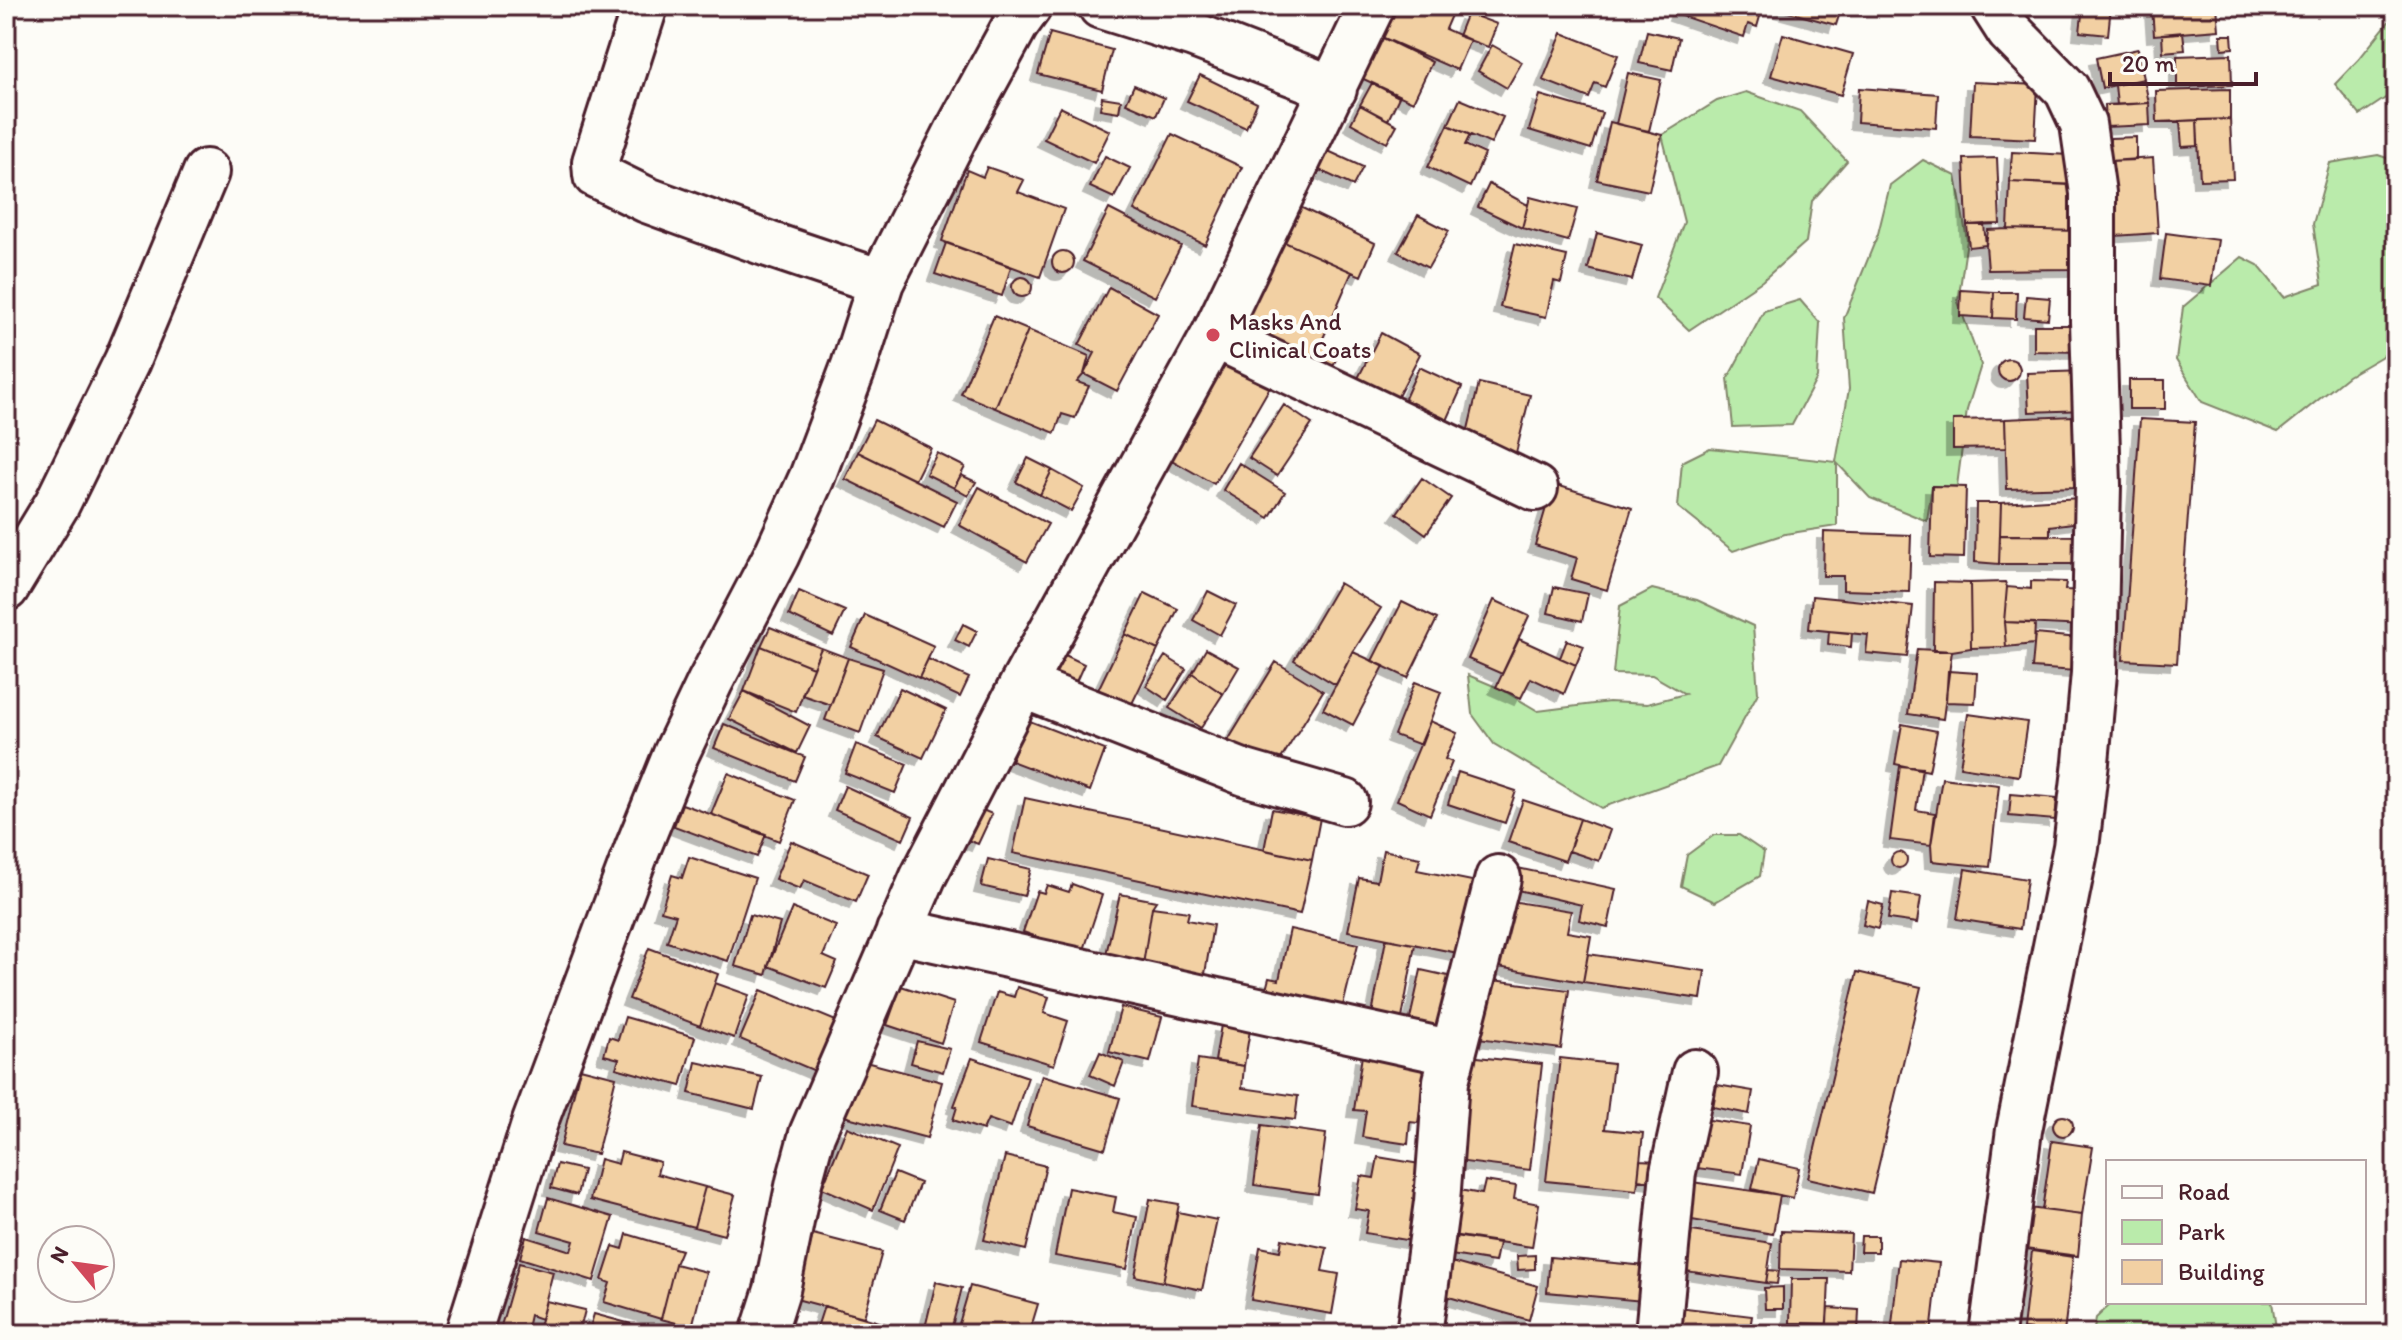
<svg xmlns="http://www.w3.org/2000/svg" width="2402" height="1340" font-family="Itim,sans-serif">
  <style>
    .green { fill: #baebab; stroke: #82856b; stroke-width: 2 }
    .building { fill: #f2d0a3; stroke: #4a1f2b; stroke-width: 2; filter: url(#shadow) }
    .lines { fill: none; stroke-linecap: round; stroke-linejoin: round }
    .minor-casing { stroke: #4a1f2b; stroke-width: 50 }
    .minor { stroke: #fdfcf7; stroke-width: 44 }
    .poi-dot { fill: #d1495b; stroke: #fdfcf7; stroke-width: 3 }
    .labels { text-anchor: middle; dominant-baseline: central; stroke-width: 8; stroke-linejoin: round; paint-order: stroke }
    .poi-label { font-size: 24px; fill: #4a1f2b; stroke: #fdfcf7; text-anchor: start }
  </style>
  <defs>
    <filter id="shadow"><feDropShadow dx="-7" dy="7" stdDeviation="0" flood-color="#0004"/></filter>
  </defs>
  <rect width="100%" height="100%" fill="#fdfcf7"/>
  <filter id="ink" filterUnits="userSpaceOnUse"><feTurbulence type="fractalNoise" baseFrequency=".0125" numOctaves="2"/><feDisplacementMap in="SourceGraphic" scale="16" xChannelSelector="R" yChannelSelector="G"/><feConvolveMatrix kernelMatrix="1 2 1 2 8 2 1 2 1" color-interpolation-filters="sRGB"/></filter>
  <g filter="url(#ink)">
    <path class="green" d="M2396 16V91L2360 115 2335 84 2359 59 2391 19Z
      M1746 92 1800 111 1847 161 1812 201 1806 242 1762 281 1689 330 1655 298 1684 222 1662 135 1717 101Z
      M2378 155 2396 161V348L2348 376 2278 432 2202 402 2176 360 2183 307 2242 257 2258 265 2284 297 2322 284 2313 224 2330 163Z
      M1923 160 1956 176 1967 240 1958 302 1981 365 1967 410 1957 486H1932L1927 521 1870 498 1837 463V526L1785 534 1733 551 1678 507 1682 462 1710 448 1836 462 1849 389 1844 318 1878 234 1890 185Z
      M1800 300 1820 323 1817 378 1792 425 1733 427 1728 378 1764 311Z
      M1652 589 1697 600 1753 626 1758 693 1718 766 1601 808 1494 744 1472 714 1468 675 1501 689 1538 711 1609 702 1647 704 1685 694 1652 675 1613 674 1620 606Z
      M1714 835H1739L1764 852 1760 876 1715 902 1681 886 1687 855Z
      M2113 1302H2272L2277 1334H2093L2096 1318Z"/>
    <path class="building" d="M1390 6H1455L1445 29 1470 40 1457 70 1377 35Z
      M1679 6H1763L1757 27 1748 24 1744 37 1676 14Z
      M1782 6H1842L1836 25 1781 10Z
      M2083 6H2111L2108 35 2080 32Z
      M2188 6H2217L2219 30 2154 35 2152 8Z
      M1467 13 1497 24 1488 47 1458 36Z
      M1647 31 1679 38 1672 70 1639 63Z
      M2183 32 2185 50 2163 52 2162 34Z
      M1050 33 1112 50 1102 90 1038 74Z
      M1562 33 1618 55 1605 87 1595 83 1589 98 1543 80Z
      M1783 34 1853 54 1841 95 1771 76Z
      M1377 35 1432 62 1413 102 1357 76Z
      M2221 35H2232L2233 48 2222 49Z
      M1492 45 1522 62 1507 88 1478 71Z
      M2138 49 2144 79 2102 88 2096 58Z
      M2231 54 2232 85 2177 87V56Z
      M1628 73 1661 80 1649 131 1616 124Z
      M1200 75 1257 103 1246 128 1187 101Z
      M2144 79 2149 103 2117 105 2115 85Z
      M1973 82 2038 85 2035 139 1970 136Z
      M1372 83 1399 97 1388 120 1360 105Z
      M1134 85 1164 98 1156 116 1126 103Z
      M1859 88 1938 94 1936 128 1857 122Z
      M2230 89V119L2157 122 2156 91Z
      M1540 95 1602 113 1591 149 1529 130Z
      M1102 97 1121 100 1119 112 1100 109Z
      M1460 99 1503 117 1491 144 1448 125Z
      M2149 103 2150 125 2106 127 2105 105Z
      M1360 105 1397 125 1387 143 1351 123Z
      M1060 107 1110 131 1094 163 1044 139Z
      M2230 119 2233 179 2200 180 2197 120Z
      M2197 120 2198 146 2182 147 2180 121Z
      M1610 122 1662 135 1649 191 1597 180Z
      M1448 125 1470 135 1465 145 1485 154 1470 187 1428 167Z
      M1172 134 1242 167 1205 245 1134 210Z
      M2136 137V160L2110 161V138Z
      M1326 150 1363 167 1353 186 1317 169Z
      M2012 152 2069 155 2068 185 2010 182Z
      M1105 156 1130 168 1114 198 1090 187Z
      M1997 158 2000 224 1967 225 1964 159Z
      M2153 158 2158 233 2115 236 2110 161Z
      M987 167 1024 180 1018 192 1064 209 1040 277 942 241 967 170 983 177Z
      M2010 182 2079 185 2077 231 2008 229Z
      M1489 184 1528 205 1522 228 1478 207Z
      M1530 197 1577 209 1568 241 1522 228Z
      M1298 206 1375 243 1361 276 1282 241Z
      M1109 209 1181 246 1155 297 1083 261Z
      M1418 215 1449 231 1428 268 1398 252Z
      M1984 224 1986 245 1969 247 1967 225Z
      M2008 229 2077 231 2076 269 1988 270 1986 245 1988 230Z
      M1597 233 1642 245 1632 280 1588 269Z
      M2166 233 2218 240 2211 286 2160 279Z
      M1282 241 1352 272 1321 343 1340 350 1330 373 1240 335Z
      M946 243 1011 267 1002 296 935 274Z
      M1515 244 1567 256 1561 283 1554 281 1546 317 1500 307Z
      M1052 262a11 11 0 1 1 22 0a11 11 0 1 1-22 0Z
      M1012 287a10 10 0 1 1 20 0a10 10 0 1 1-20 0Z
      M1109 287 1158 314 1117 391 1084 374 1095 353 1079 345Z
      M1961 290 1994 292 1993 318 1960 316Z
      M1994 292H2017L2016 319 1993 318Z
      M2026 296 2050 298 2048 319 2024 317Z
      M994 316 1028 330 995 408 961 394Z
      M2034 325H2083L2082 352 2034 351Z
      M1028 330 1089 356 1084 374 1077 382 1089 386 1075 418 1062 414 1055 433 995 408Z
      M1381 333 1420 354 1394 404 1355 384Z
      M1218 358 1270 387 1214 484 1163 455Z
      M1998 370a11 11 0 1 1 22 0a11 11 0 1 1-22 0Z
      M1419 367 1462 387 1445 425 1402 405Z
      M2085 371 2086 410 2029 412 2027 373Z
      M2129 380H2165V409H2129Z
      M1479 383 1530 395 1516 453 1465 442Z
      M1284 405 1312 424 1277 476 1249 458Z
      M2074 416V438H2084L2079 487 2007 489 2005 419Z
      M2005 419 2006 448 1953 449V420Z
      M2140 419 2195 422 2177 663 2123 660Z
      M874 420 931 448 915 480 858 452Z
      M858 452 957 501 944 527 845 479Z
      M937 453 965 467 954 488 926 474Z
      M1028 458 1052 470 1040 495 1016 482Z
      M1239 463 1285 492 1269 518 1223 490Z
      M1052 470 1084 488 1071 511 1040 495Z
      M961 475 976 482 968 496 954 488Z
      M1422 478 1451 498 1426 534 1397 513Z
      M1553 484 1632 508 1607 590 1571 579 1577 558 1535 545Z
      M1932 486 1966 487 1964 558 1930 557Z
      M979 487 1048 524 1027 562 959 525Z
      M2080 498 2081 522 2050 526V535H2000L2001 503Z
      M1976 503H2001L1999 564 1975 562Z
      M1824 532 1911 535 1909 592 1843 590V576H1823Z
      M2000 535 2086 536V564H1999Z
      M2031 581 2066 582 2065 590 2087 591 2085 626 2004 622 2007 587 2031 589Z
      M1934 582 1970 583 1971 648 1952 651H1933Z
      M2005 582 2007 587 2004 622 2006 647 1971 648 1970 583Z
      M1339 583 1381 608 1353 652 1336 685 1294 660Z
      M1554 587 1588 594 1582 621 1548 613Z
      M799 591 845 611 833 636 789 615Z
      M1208 591 1236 605 1220 635 1193 620Z
      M1145 593 1178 609 1158 650 1125 634Z
      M1812 596 1913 606 1907 657 1866 653 1868 635 1809 629Z
      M1494 600 1529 616 1502 674 1468 659Z
      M1402 602 1437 619 1408 678 1372 661Z
      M865 615 934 646 919 678 851 647Z
      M2004 622 2035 623 2034 644 2006 647Z
      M963 624 977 631 969 647 955 640Z
      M770 627 821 648 813 667 761 646Z
      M1829 631 1852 633 1851 647 1828 644Z
      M1125 634 1158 650 1127 714 1094 698Z
      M2035 634 2079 638 2076 671 2032 668Z
      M1519 639 1576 665 1564 694 1531 678 1521 698 1496 687Z
      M1567 640 1584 646 1576 665 1560 658Z
      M761 646 813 667 796 712 744 691Z
      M821 648 848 658 831 705 802 695Z
      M1206 649 1239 667 1223 694 1192 673Z
      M1917 649 1952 651 1943 719 1908 714Z
      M1353 652 1384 666 1353 725 1323 709Z
      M1063 654 1084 664 1075 684 1054 674Z
      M1165 656 1186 669 1167 700 1146 686Z
      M848 658 883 669 860 733 825 720Z
      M928 659 969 678 960 697 919 678Z
      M1276 662 1323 691 1273 772 1226 744Z
      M1948 671 1977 673 1975 703 1946 702Z
      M1192 673 1223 694 1201 728 1169 708Z
      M1415 682 1441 692 1421 745 1394 735Z
      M900 688 946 710 923 758 877 737Z
      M744 691 810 726 797 753 729 719Z
      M1968 714 2027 722 2019 776 1960 767Z
      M1027 720 1105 750 1090 791 1011 761Z
      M1430 721 1457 733 1445 759 1452 762 1430 815 1397 800Z
      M724 724 805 757 795 781 714 748Z
      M1902 724 1937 731 1929 771 1895 764Z
      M856 744 907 764 895 793 845 773Z
      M1900 766 1922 768 1916 810 1935 813 1931 845 1890 840Z
      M1458 772 1516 791 1505 823 1448 804Z
      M728 773 795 800 779 841 711 814Z
      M1942 778 1999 785 1990 867 1932 861 1931 845Z
      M845 786 913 817 903 840 835 810Z
      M2011 794 2057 798 2055 820 2009 816Z
      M1025 798 1312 860 1300 914 1013 853Z
      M1523 800 1580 819 1565 861 1508 842Z
      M682 804 766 834 757 857 674 826Z
      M973 806 992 814 978 844 959 837Z
      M1272 809 1320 818 1312 860 1264 850Z
      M1580 819 1610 830 1599 861 1569 851Z
      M791 841 868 874 856 902 804 880 800 889 775 879Z
      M1383 850 1420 858 1417 870 1472 881 1458 953 1348 931 1359 878 1377 881Z
      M1891 860a8 8 0 1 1 16 0a8 8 0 1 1-16 0Z
      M689 857 755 878 728 961 667 942 676 915 661 911 672 875 682 878Z
      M988 859 1031 869 1024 896 981 886Z
      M1513 867 1616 889 1608 927 1579 920 1582 905 1509 888Z
      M1965 869 2027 879 2020 929 1957 919Z
      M1072 884 1102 895 1083 953 1023 932 1037 891 1044 893 1047 885 1069 892Z
      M1892 893 1921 897 1917 923 1888 919Z
      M1120 894 1156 901 1152 907 1142 971 1103 967Z
      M1499 899 1571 911 1567 932 1591 936 1583 982 1487 965Z
      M1868 901 1883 905 1878 929 1863 925Z
      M1152 907 1189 912 1187 920 1213 925 1204 980 1142 971Z
      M792 908 836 926 823 956 837 962 826 988 768 966Z
      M750 915 780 923 766 975 735 966Z
      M1290 929 1358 944 1340 1018 1263 1001 1269 978 1279 980Z
      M1386 939 1415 944 1400 1030 1370 1025Z
      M649 948 718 974 700 1026 629 999Z
      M1588 954 1705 971 1701 999 1583 982Z
      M1421 970 1457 978 1443 1040 1407 1032Z
      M1857 972 1921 987 1872 1193 1808 1178Z
      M1485 979 1569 990 1561 1049 1478 1038Z
      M715 983 749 995 734 1038 700 1026Z
      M901 986 954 1003 941 1043 887 1025Z
      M1017 987 1049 997 1044 1013 1068 1021 1054 1065 981 1042 997 992 1014 997Z
      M761 990 836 1021 815 1071 740 1039Z
      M1121 1007 1162 1017 1150 1062 1109 1052Z
      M625 1017 695 1037 681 1086 616 1068 619 1059 604 1055 609 1037 618 1040Z
      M1221 1025 1250 1030 1244 1066 1215 1061Z
      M917 1041 950 1049 943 1072 911 1063Z
      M1100 1052 1124 1062 1115 1086 1090 1075Z
      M1362 1055 1427 1065 1418 1123 1410 1122 1408 1144 1362 1137 1366 1111 1354 1110Z
      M1468 1056 1542 1064 1530 1170 1456 1161Z
      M850 1058 942 1082 927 1138 836 1114Z
      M972 1058 1028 1077 1011 1127 988 1119 983 1130 953 1120 957 1107 954 1106Z
      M1560 1058 1613 1064 1605 1129 1643 1133 1637 1190 1546 1181Z
      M1198 1059 1244 1066 1242 1088 1298 1096 1295 1120 1192 1106Z
      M696 1062 762 1077 754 1109 689 1093Z
      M580 1068 616 1077 597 1154 561 1146Z
      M1042 1075 1120 1098 1105 1149 1027 1126Z
      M1717 1085 1753 1091 1749 1114 1713 1107Z
      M2053 1126a10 10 0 1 1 20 0a10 10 0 1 1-20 0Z
      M1696 1118 1750 1126 1742 1174 1689 1167Z
      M1262 1125 1326 1134 1318 1194 1254 1185Z
      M847 1127 898 1148 873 1210 822 1188Z
      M2052 1141 2093 1147 2082 1215 2042 1210Z
      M621 1152 660 1162 657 1174 705 1187 694 1227 590 1200 600 1159 618 1164Z
      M1005 1156 1046 1166 1026 1250 984 1240Z
      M1378 1157 1426 1165 1412 1241 1365 1233 1369 1211 1355 1209 1361 1176 1374 1178Z
      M1759 1159 1799 1168 1793 1198 1752 1189Z
      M1640 1160 1656 1161 1654 1182 1638 1180Z
      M557 1164 583 1170 577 1195 551 1188Z
      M895 1173 920 1183 905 1220 880 1210Z
      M1485 1181 1516 1186 1514 1199 1539 1204 1532 1247 1445 1234 1453 1189 1482 1194Z
      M1692 1182 1780 1195 1773 1234 1686 1219Z
      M705 1187 735 1195 724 1235 694 1227Z
      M1068 1188 1116 1197 1113 1212 1137 1217 1127 1269 1055 1256Z
      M548 1198 613 1217 594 1281 520 1258 526 1237 571 1251 574 1241 539 1231Z
      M1150 1199 1179 1204 1163 1282 1135 1276Z
      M2029 1208 2082 1215 2078 1256 2025 1249Z
      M1178 1212 1217 1220 1202 1290 1163 1282Z
      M1692 1231 1772 1243 1766 1283 1686 1271Z
      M1781 1231 1851 1234 1849 1271 1780 1269Z
      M627 1234 681 1250 675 1264 661 1319 604 1302 610 1283 602 1280 613 1246 623 1249Z
      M813 1234 882 1252 864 1317 796 1299Z
      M1454 1236 1499 1243 1495 1262 1451 1255Z
      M1861 1236H1878V1252H1860Z
      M1282 1239 1327 1248 1322 1271 1339 1274 1332 1314 1251 1300 1260 1247 1280 1251Z
      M2032 1251 2073 1257 2064 1333 2023 1329Z
      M1535 1255V1269L1518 1270 1517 1256Z
      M1550 1257 1646 1266 1643 1301 1547 1292Z
      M1899 1259 1939 1263 1931 1334H1891Z
      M1451 1262 1538 1286 1529 1320 1442 1295Z
      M519 1263 553 1272 541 1319 530 1315 526 1333 501 1326Z
      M675 1264 706 1272 692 1327 661 1319Z
      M1768 1270 1779 1271 1777 1284 1766 1283Z
      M1791 1279H1829L1827 1324 1790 1323Z
      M936 1282 962 1288 950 1334 925 1328Z
      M970 1286 1038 1304 1029 1334H956Z
      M1783 1287V1309H1765L1764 1288Z
      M546 1301 585 1310 579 1334H537Z
      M824 1306 893 1326 891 1334H815Z
      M1678 1307 1752 1316 1749 1334H1674Z
      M1828 1308 1859 1310 1858 1333 1826 1331Z
      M594 1314 646 1328 644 1334H588Z
      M712 1323 737 1330 736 1334H709Z"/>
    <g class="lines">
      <defs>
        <path id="minor" d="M645 6 595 162 596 175 647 200 768 244 881 282
          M1101 6 1194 35 1334 89
          M1214 335 1535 488
          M6 588 57 504 127 361 206 172
          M1022 685 1245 773 1345 802
          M899 931 1453 1053
          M468 1334 535 1122 637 850 676 754 710 682 777 554 812 477 854 366 881 282 957 132 1016 24 1029 6
          M763 1334 777 1290 799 1182 812 1134 923 877 1022 685 1214 335 1372 6
          M1419 1334 1437 1202 1446 1081 1498 878
          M1658 1334 1673 1172 1695 1072
          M1992 1334 2019 1130 2076 847 2086 762 2094 673 2098 485 2093 321V193L2083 124 2067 90 2009 31 1993 6"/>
      </defs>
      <use href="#minor" class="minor-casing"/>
      <use href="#minor" class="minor"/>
    </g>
  </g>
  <circle class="poi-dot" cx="1213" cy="335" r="8"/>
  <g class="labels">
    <g class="poi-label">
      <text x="1229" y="321">Masks And<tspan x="1229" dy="28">Clinical Coats</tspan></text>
    </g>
  </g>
  <rect width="2402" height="1340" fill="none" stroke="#fdfcf7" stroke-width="32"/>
  <rect x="16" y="16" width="2370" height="1308" fill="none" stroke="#4a1f2b" stroke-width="3" filter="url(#ink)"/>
  <rect x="2106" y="1160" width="260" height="144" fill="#fdfcf7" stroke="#b5a4a5" stroke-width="2"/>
  <rect x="2122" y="1186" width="40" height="12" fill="#fdfcf7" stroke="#b5a4a5" stroke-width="2"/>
  <text x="2178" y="1200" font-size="24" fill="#4a1f2b">Road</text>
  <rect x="2122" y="1220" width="40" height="24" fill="#baebab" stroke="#b5a4a5" stroke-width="2"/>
  <text x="2178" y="1240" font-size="24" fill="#4a1f2b">Park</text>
  <rect x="2122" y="1260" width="40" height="24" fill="#f2d0a3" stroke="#b5a4a5" stroke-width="2"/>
  <text x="2178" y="1280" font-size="24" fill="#4a1f2b">Building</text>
  <g transform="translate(76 1264) rotate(299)"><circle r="38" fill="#fdfcf7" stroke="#b5a4a5" stroke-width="2"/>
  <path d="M0-6L14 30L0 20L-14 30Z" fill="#d1495b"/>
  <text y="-12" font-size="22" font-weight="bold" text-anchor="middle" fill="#4a1f2b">N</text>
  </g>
  <path d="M2110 72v12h146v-12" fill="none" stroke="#4a1f2b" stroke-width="4"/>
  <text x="2122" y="72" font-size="24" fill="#4a1f2b" stroke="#fdfcf7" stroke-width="6" paint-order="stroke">20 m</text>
</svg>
